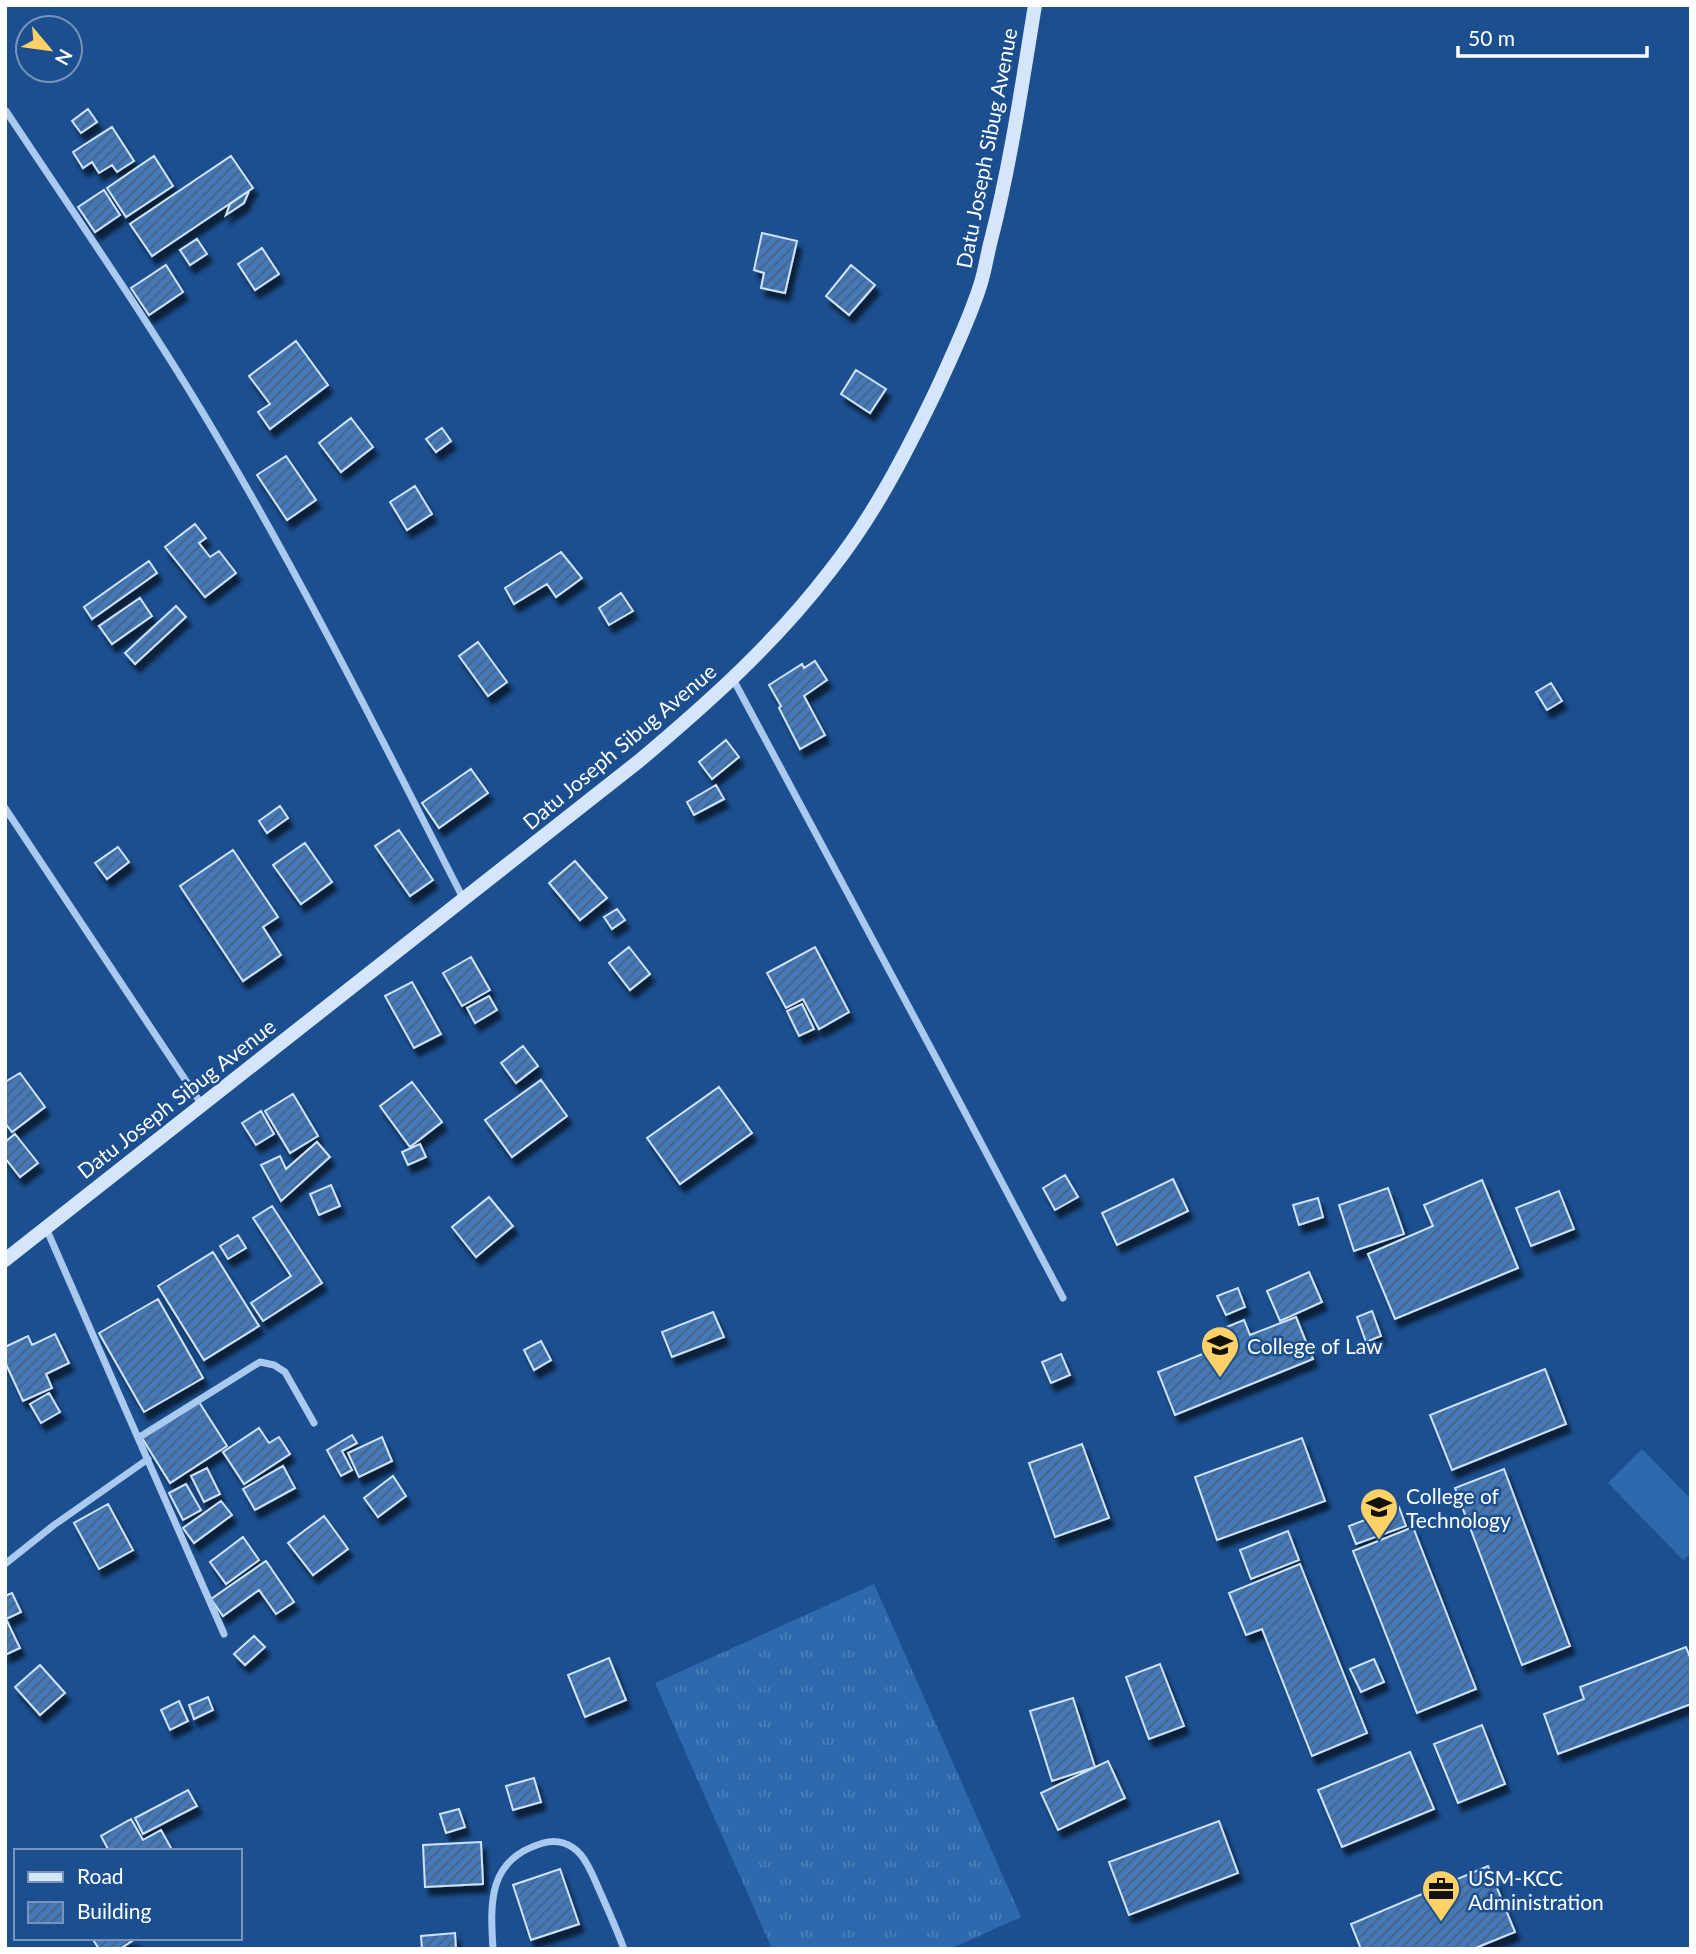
<svg xmlns="http://www.w3.org/2000/svg" width="1696" height="1954" font-family="Lato,sans-serif">
  <style>
    .grass { fill: url(#grass-tufts) }
    .pitch { fill: #2e69ad }
    .building { fill: url(#building-hatch); stroke: #cfe3fa; stroke-width: 2; filter: url(#shadow) }
    .lines { fill: none; stroke-linecap: round; stroke-linejoin: round }
    .minor { stroke: #a9c9ee; stroke-width: 7 }
    .secondary { stroke: #d6e6fa; stroke-width: 14 }
    .labels { text-anchor: middle; dominant-baseline: central; stroke-width: 5; stroke-linejoin: round; paint-order: stroke }
    .street-label { font-size: 21px; fill: #fff; stroke: #1b4f8f }
    .poi-label { font-size: 21px; fill: #fff; stroke: #1b4f8f; text-anchor: start }
  </style>
  <defs>
    <pattern id="grass-tufts" width="24" height="20" patternUnits="userSpaceOnUse" patternTransform="scale(1.75)"><rect width="24" height="20" fill="#2e69ad"/><path d="M3 7l-1-3M5 7V3M7 7l1-3M15 17l-1-3M17 17v-4M19 17l1-3" fill="none" stroke="#4d80b9"/></pattern>
    <pattern id="building-hatch" width="6" height="6" patternUnits="userSpaceOnUse" patternTransform="scale(1.75)"><rect width="6" height="6" fill="#4478b7"/><path d="M-1 1l2-2M0 6l6-6M5 7l2-2" fill="none" stroke="#486282"/></pattern>
    <filter id="shadow"><feDropShadow dx="4.5" dy="8" stdDeviation="2" flood-color="#0009"/></filter>
  </defs>
  <rect width="100%" height="100%" fill="#1b4f8f"/>
  <path class="grass" d="M874 1584 1021 1917 950 1949H772L655 1683Z"/>
  <path class="pitch" d="M1642 1449 1691 1499V1553L1683 1560 1608 1483Z"/>
  <path class="building" d="M88 109 97 122 81 133 72 121Z
    M112 127 134 161 117 172 112 165 99 173 92 162 83 168 73 152Z
    M154 156 173 186 126 217 107 188Z
    M231 156 253 188 152 256 130 224Z
    M104 190 120 215 95 232 78 207Z
    M249 191 244 203 226 215 230 204Z
    M762 233 797 241 785 293 761 288 764 273 754 270Z
    M197 239 207 254 190 265 180 250Z
    M262 248 279 274 255 290 238 264Z
    M166 265 183 292 149 315 131 288Z
    M851 265 875 285 849 315 826 296Z
    M296 341 328 385 270 429 258 412 270 404 249 376Z
    M856 370 886 389 870 413 841 394Z
    M351 418 373 447 341 472 319 443Z
    M442 428 451 441 436 452 426 439Z
    M286 456 316 500 287 520 257 475Z
    M415 486 432 514 407 530 390 502Z
    M195 524 206 538 199 543 210 557 219 551 236 573 205 597 165 547Z
    M561 552 582 578 556 597 547 584 514 604 505 588Z
    M149 561 157 573 92 619 84 607Z
    M621 593 633 611 609 625 599 608Z
    M140 598 152 616 112 644 99 626Z
    M176 606 186 617 135 664 125 653Z
    M478 642 507 682 488 696 459 656Z
    M815 661 827 680 804 696 825 735 800 749 779 708 781 706 769 685 802 664 804 668Z
    M1551 683 1562 701 1547 710 1536 692Z
    M726 740 739 757 712 779 699 762Z
    M471 769 488 793 439 828 422 803Z
    M716 785 724 799 694 815 687 802Z
    M280 806 288 818 267 833 259 821Z
    M399 830 433 880 410 896 375 846Z
    M305 843 332 882 301 904 273 865Z
    M118 847 129 862 107 879 95 863Z
    M233 850 278 917 263 927 281 955 243 981 180 886Z
    M575 861 607 898 580 920 549 883Z
    M617 909 625 920 612 929 604 917Z
    M629 947 650 974 630 990 609 963Z
    M815 947 849 1012 819 1029 803 999 786 1008 767 973Z
    M471 957 490 990 462 1006 443 973Z
    M412 982 441 1034 414 1048 385 996Z
    M489 996 497 1010 475 1023 467 1008Z
    M802 1004 814 1029 799 1036 787 1011Z
    M523 1046 538 1066 516 1083 501 1063Z
    M20 1073 45 1107 12 1132 5 1123V1082Z
    M541 1080 567 1116 512 1157 485 1120Z
    M412 1082 442 1122 410 1147 380 1106Z
    M719 1087 752 1133 680 1184 647 1138Z
    M293 1094 318 1136 290 1153 265 1111Z
    M261 1111 274 1134 256 1145 242 1123Z
    M15 1134 38 1163 20 1177 5 1158V1142Z
    M317 1142 330 1157 281 1201 261 1165 280 1156 286 1169Z
    M420 1144 426 1157 408 1165 402 1152Z
    M1065 1175 1078 1197 1055 1210 1043 1188Z
    M1173 1179 1188 1211 1117 1245 1102 1213Z
    M1482 1180 1518 1268 1395 1319 1368 1254 1433 1226 1424 1205Z
    M331 1185 340 1206 319 1215 310 1194Z
    M1388 1188 1404 1234 1354 1251 1339 1205Z
    M1559 1191 1574 1229 1531 1246 1516 1208Z
    M489 1197 513 1226 476 1257 452 1227Z
    M1318 1198 1323 1217 1299 1225 1293 1205Z
    M272 1206 322 1283 263 1321 251 1303 291 1276 253 1218Z
    M238 1235 246 1248 228 1259 220 1246Z
    M213 1252 259 1326 204 1360 158 1286Z
    M1309 1272 1322 1302 1280 1321 1267 1291Z
    M1238 1288 1245 1307 1226 1315 1217 1296Z
    M158 1299 203 1378 144 1412 99 1333Z
    M1372 1311 1381 1336 1366 1342 1357 1317Z
    M713 1312 724 1337 672 1357 662 1332Z
    M1296 1317 1313 1359 1175 1415 1158 1372 1230 1343 1224 1328 1244 1320 1250 1335Z
    M55 1334 69 1363 46 1374 52 1388 23 1401 5 1362V1347L28 1336 32 1345Z
    M541 1341 551 1360 534 1370 524 1350Z
    M1061 1354 1070 1375 1051 1383 1042 1362Z
    M1545 1369 1566 1424 1452 1470 1430 1415Z
    M49 1393 60 1412 41 1423 30 1404Z
    M199 1402 227 1446 170 1483 142 1438Z
    M259 1428 269 1443 279 1437 290 1454 244 1484 223 1452Z
    M352 1435 357 1443 342 1451 352 1470 341 1476 327 1450Z
    M382 1437 392 1461 359 1477 348 1453Z
    M1302 1438 1325 1501 1217 1540 1195 1477Z
    M1082 1444 1109 1518 1055 1537 1029 1463Z
    M283 1466 295 1488 255 1510 243 1489Z
    M207 1468 220 1494 204 1502 191 1476Z
    M1504 1469 1570 1646 1522 1665 1455 1488Z
    M393 1476 406 1496 378 1517 364 1498Z
    M186 1484 201 1510 183 1520 169 1493Z
    M221 1501 232 1515 194 1543 183 1528Z
    M108 1504 133 1550 99 1569 74 1523Z
    M1399 1507 1406 1526 1356 1544 1349 1526Z
    M324 1516 348 1549 313 1575 288 1543Z
    M1413 1527 1476 1689 1417 1713 1353 1551Z
    M1288 1531 1299 1560 1251 1579 1240 1550Z
    M243 1537 259 1560 226 1584 210 1562Z
    M266 1561 294 1602 276 1614 259 1590 223 1616 211 1599Z
    M1300 1564 1367 1733 1312 1756 1262 1629 1246 1635 1229 1593Z
    M12 1593 21 1612 6 1619 20 1648 5 1655V1596Z
    M254 1636 265 1647 245 1665 234 1654Z
    M1686 1647 1691 1660V1704L1558 1754 1544 1714 1584 1699 1580 1687Z
    M609 1658 626 1700 585 1717 568 1675Z
    M1374 1659 1384 1682 1361 1692 1350 1669Z
    M1160 1664 1184 1726 1149 1739 1126 1677Z
    M40 1665 65 1693 40 1715 15 1687Z
    M208 1697 213 1710 194 1719 189 1705Z
    M1073 1698 1095 1767 1052 1781 1030 1711Z
    M179 1701 188 1721 170 1730 161 1710Z
    M1482 1725 1505 1784 1458 1803 1434 1744Z
    M1410 1752 1434 1809 1342 1847 1318 1790Z
    M1108 1761 1125 1798 1058 1830 1041 1793Z
    M534 1778 541 1802 513 1810 506 1786Z
    M188 1790 197 1806 143 1834 135 1818Z
    M459 1809 465 1827 446 1833 440 1814Z
    M131 1819 143 1840 161 1830 171 1848 166 1851H109L101 1836Z
    M1219 1821 1238 1873 1129 1915 1109 1862Z
    M481 1842 483 1884 425 1887 423 1845Z
    M1488 1866 1515 1932 1473 1949H1361L1351 1924Z
    M560 1869 579 1924 531 1940 513 1885Z
    M455 1933 456 1949H422L421 1936Z
    M92 1938H134L135 1939 120 1949H99Z"/>
  <g class="lines">
    <path class="minor" d="M6 111C78 220 153 327 219 440 307 589 384 744 463 898
      M733 679 942 1069 1063 1298
      M5 808 202 1105
      M46 1228 224 1634
      M138 1438 260 1362 274 1365 285 1372 314 1423
      M5 1564 54 1525 148 1459
      M493 1949C490 1901 488 1859 543 1843 557 1839 571 1843 581 1855 590 1866 595 1881 601 1894 609 1912 617 1930 624 1949"/>
    <path class="secondary" d="M5 1260 639 761C708 703 775 643 830 571 873 517 905 455 935 393 951 358 968 323 980 286 985 271 987 255 991 240 1011 162 1022 84 1035 5"/>
  </g>
  <defs>
    <symbol id="university-pin" viewBox="-11 -11 22 30"><path d="M0 17L-7.5 6A9.5 9.5 0 1 1 7.5 6Z" fill="#ffd166" stroke="#1b4f8f"/><path d="M0-5L7-2L0 1L-7-2ZM-4 1L0 2.5L4 1V4Q0 6-4 4Z" fill="#111"/></symbol>
    <symbol id="office-pin" viewBox="-11 -11 22 30"><path d="M0 17L-7.5 6A9.5 9.5 0 1 1 7.5 6Z" fill="#ffd166" stroke="#1b4f8f"/><path d="M-6-3h4V-5.5h4V-3h4V5H-6ZM-1-4.5V-3h2v-1.5ZM-6 0V1H6V0Z" fill="#111"/></symbol>
  </defs>
  <g fill-rule="evenodd">
    <use href="#university-pin" x="1198" y="1323" width="44" height="60"/>
    <use href="#university-pin" x="1357" y="1485" width="44" height="60"/>
    <use href="#office-pin" x="1419" y="1867" width="44" height="60"/>
  </g>
  <g class="labels">
    <g class="street-label">
      <text transform="translate(986 148) rotate(-79)">Datu Joseph Sibug Avenue</text>
      <text transform="translate(619 746) rotate(-40)">Datu Joseph Sibug Avenue</text>
      <text transform="translate(176 1098) rotate(-38)">Datu Joseph Sibug Avenue</text>
    </g>
    <g class="poi-label">
      <text x="1247" y="1345">College of Law</text>
      <text x="1406" y="1495">College of<tspan x="1406" dy="24">Technology</tspan></text>
      <text x="1468" y="1877">USM-KCC<tspan x="1468" dy="24">Administration</tspan></text>
    </g>
  </g>
  <rect width="1696" height="1954" fill="none" stroke="#ffffff" stroke-width="14"/>
  <rect x="14" y="1849" width="228" height="91" fill="#1b4f8f" stroke="#7695bc" stroke-width="2"/>
  <rect x="28" y="1872" width="35" height="10" fill="#d6e6fa" stroke="#7695bc" stroke-width="2"/>
  <text x="77" y="1884" font-size="21" fill="#ffffff">Road</text>
  <rect x="28" y="1902" width="35" height="21" fill="url(#building-hatch)" stroke="#7695bc" stroke-width="2"/>
  <text x="77" y="1919" font-size="21" fill="#ffffff">Building</text>
  <g transform="translate(49 49) rotate(119)"><circle r="33" fill="#1b4f8f" stroke="#7695bc" stroke-width="2"/>
  <path d="M0-5L12 26L0 18L-12 26Z" fill="#ffd166"/>
  <text y="-10" font-size="19" font-weight="bold" text-anchor="middle" fill="#ffffff">N</text>
  </g>
  <path d="M1458 46v10h189v-10" fill="none" stroke="#ffffff" stroke-width="3.5"/>
  <text x="1468" y="46" font-size="21" fill="#ffffff" stroke="#1b4f8f" stroke-width="5" paint-order="stroke">50 m</text>
</svg>
